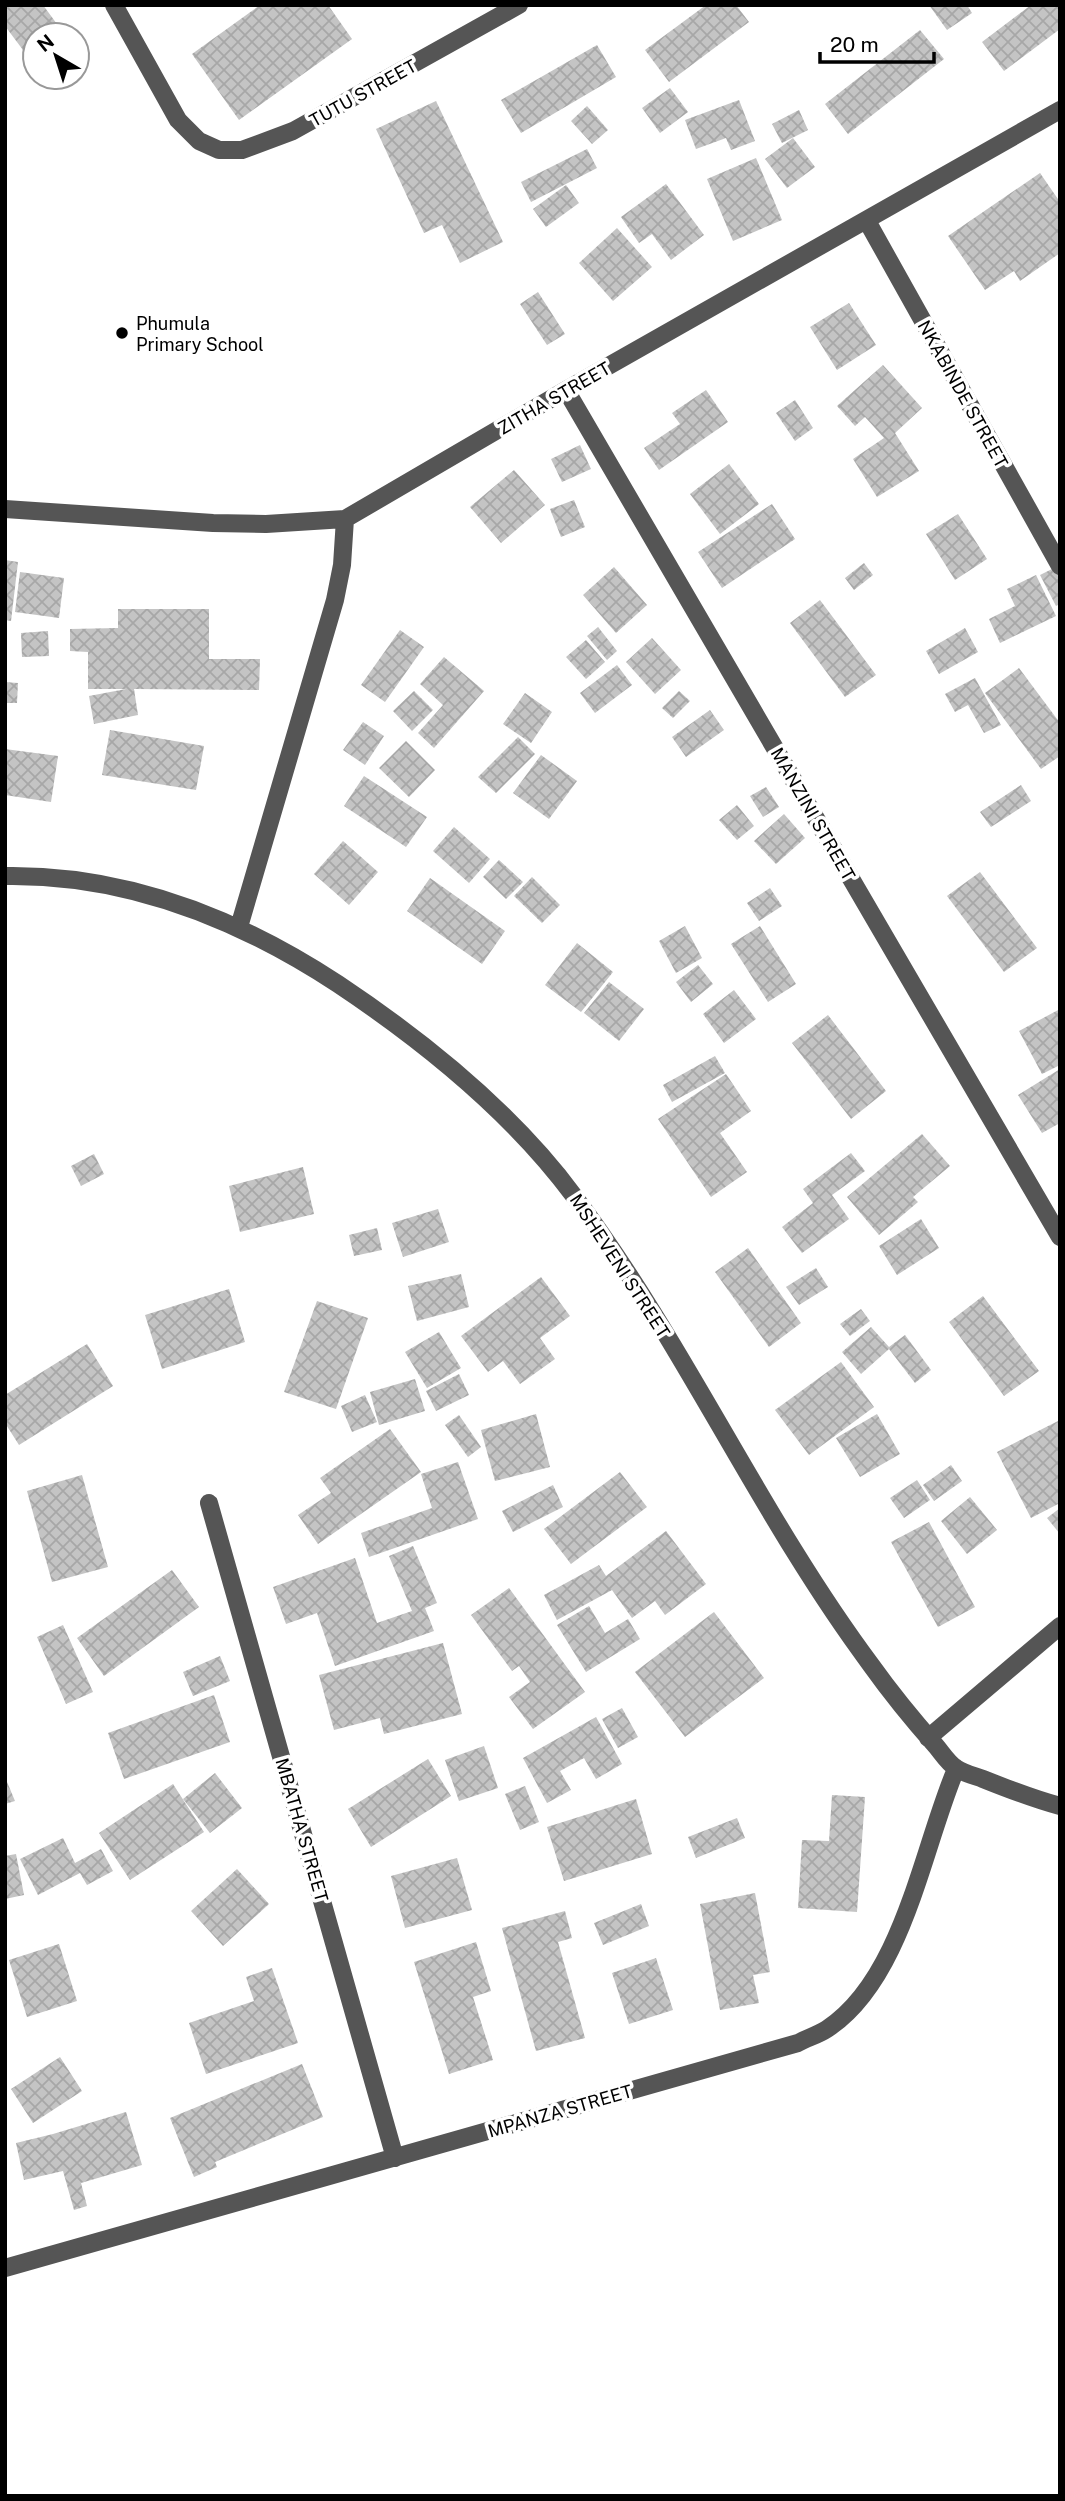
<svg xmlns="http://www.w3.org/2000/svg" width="1065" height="2501" font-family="'Public Sans',sans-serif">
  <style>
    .building { fill: url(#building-cross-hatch) }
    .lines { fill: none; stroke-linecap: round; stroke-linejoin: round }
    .minor { stroke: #555; stroke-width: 18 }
    .poi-dot { fill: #000; stroke: #fff; stroke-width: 2.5 }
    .labels { text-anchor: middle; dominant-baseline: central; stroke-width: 7; stroke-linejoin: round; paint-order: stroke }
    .street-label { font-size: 18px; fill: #000; stroke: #fff }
    .poi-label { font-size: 18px; fill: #000; stroke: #fff; text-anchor: start }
  </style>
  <defs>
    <pattern id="building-cross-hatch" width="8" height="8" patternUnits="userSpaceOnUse" patternTransform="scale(1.75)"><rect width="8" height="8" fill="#c4c4c4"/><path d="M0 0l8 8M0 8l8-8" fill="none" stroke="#a7a7a7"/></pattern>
  </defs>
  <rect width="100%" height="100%" fill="#fff"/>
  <path class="building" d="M5 5H43L65 35H35V66L5 26Z
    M260 5H328L352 39 239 120 192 54Z
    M706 5H736L749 22 669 82 645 50Z
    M929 5H967L972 13 947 30Z
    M1031 5H1060V29L1004 71 982 42Z
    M920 30 944 59 848 134 825 104Z
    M597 45 616 77 521 133 501 100Z
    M670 88 688 112 660 133 642 108Z
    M739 100 755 141 731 150 726 138 696 149 685 120Z
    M436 101 503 242 460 263 442 225 424 233 376 129Z
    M587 106 608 130 592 144 571 121Z
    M799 110 808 130 782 143 772 124Z
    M793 138 815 167 787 188 765 159Z
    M587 149 597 168 531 202 521 182Z
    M756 158 782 220 733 241 707 179Z
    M1040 173 1060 202V253L1020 281 1014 271 985 290 948 236Z
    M666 184 704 235 671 260 652 234 639 243 621 217Z
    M566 185 579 203 546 227 533 209Z
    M617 228 652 267 613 301 579 263Z
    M538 292 565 334 547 345 520 304Z
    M849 303 876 345 837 370 810 327Z
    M883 365 922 408 895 433 919 471 877 497 853 459 884 438 865 417 855 426 837 406Z
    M706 390 728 422 659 470 644 448 680 424 672 413Z
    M795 400 813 428 795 441 776 413Z
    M580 445 591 469 562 482 551 459Z
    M729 464 759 504 720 534 690 494Z
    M514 470 545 505 501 543 470 507Z
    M574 500 585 527 561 537 550 509Z
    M772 504 795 539 722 588 698 552Z
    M958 514 987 559 955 580 926 534Z
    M5 560 18 562 11 621 5 620Z
    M864 563 873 575 854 590 845 578Z
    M1060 565V604L1056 606 1040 575Z
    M614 567 647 605 616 633 583 595Z
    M20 572 64 578 59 618 15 612Z
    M1036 575 1056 616 1000 643 989 619 1015 606 1007 589Z
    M820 600 876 675 845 697 790 623Z
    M118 609H209V659H260L259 690 134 689 138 715 94 724 89 696 126 689H88V652L70 651V629L118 628Z
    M598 627 617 651 607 660 587 636Z
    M965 628 978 652 939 674 926 651Z
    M400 630 424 647 385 702 361 685Z
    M48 631 49 656 22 657 21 633Z
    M652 638 681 670 655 694 626 662Z
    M586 640 605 662 586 679 566 657Z
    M444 657 484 691 434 748 418 733 443 705 420 684Z
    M617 665 632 685 595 713 580 693Z
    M1019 668 1060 723V756L1041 769 985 693Z
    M975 678 1001 725 984 733 968 705 955 712 945 694Z
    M5 682 18 683 17 703H5Z
    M414 691 433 710 412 731 393 711Z
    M679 691 690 701 673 718 662 708Z
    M525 693 552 712 531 743 503 724Z
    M710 710 724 730 686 757 672 737Z
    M363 722 384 736 365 765 343 750Z
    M110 730 204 746 196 790 102 775Z
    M518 737 535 754 496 793 478 777Z
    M406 741 435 770 409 797 379 768Z
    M5 749 58 756 51 802 5 795Z
    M541 755 577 781 549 819 513 793Z
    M364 776 427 817 406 847 344 806Z
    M1021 785 1031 801 991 827 980 812Z
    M766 787 779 807 763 817 750 796Z
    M737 805 754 826 737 840 719 820Z
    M784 814 805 838 776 864 754 841Z
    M454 827 490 859 469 883 433 851Z
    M343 841 378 872 349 905 314 874Z
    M499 860 523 882 506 899 483 877Z
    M980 872 1037 948 1004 972 947 896Z
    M532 877 560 905 542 923 514 896Z
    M430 878 505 931 482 964 407 911Z
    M770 888 782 906 759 921 747 903Z
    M685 926 702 958 676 973 659 941Z
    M760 926 796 984 768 1002 731 944Z
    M577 943 613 972 581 1012 545 985Z
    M698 965 713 984 691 1002 676 982Z
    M609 982 644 1009 619 1041 584 1013Z
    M734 990 756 1019 724 1043 703 1014Z
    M1060 1009V1065L1042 1074 1019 1031Z
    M828 1015 886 1091 851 1119 792 1043Z
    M715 1056 725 1073 672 1102 663 1085Z
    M1060 1069V1123L1042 1133 1018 1095Z
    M726 1074 751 1111 720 1133 747 1172 711 1197 658 1119Z
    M922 1134 950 1166 913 1197 918 1202 879 1235 847 1197Z
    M851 1153 865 1171 832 1195 849 1219 802 1253 782 1227 813 1203 803 1189Z
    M94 1154 104 1174 81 1186 71 1166Z
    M303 1167 314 1214 240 1232 229 1186Z
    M438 1209 449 1242 403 1257 392 1223Z
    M921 1219 939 1248 897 1275 879 1246Z
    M377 1228 382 1250 354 1256 349 1235Z
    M748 1248 801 1323 769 1347 715 1272Z
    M816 1268 828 1287 799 1305 786 1287Z
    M461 1274 469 1307 417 1321 408 1286Z
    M541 1277 570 1316 540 1338 555 1359 520 1384 503 1361 488 1372 461 1336Z
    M229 1289 245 1342 162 1369 145 1315Z
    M983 1296 1039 1371 1004 1396 949 1322Z
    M317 1301 368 1318 336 1409 284 1392Z
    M861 1309 870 1321 850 1336 840 1324Z
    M871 1327 889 1347 905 1335 931 1370 915 1383 889 1349 861 1374 842 1352Z
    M439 1332 461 1368 427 1388 405 1352Z
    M87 1344 113 1386 19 1445 5 1423V1395Z
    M841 1362 874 1407 809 1455 775 1410Z
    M459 1374 469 1395 436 1411 426 1391Z
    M415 1379 425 1411 379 1425 370 1392Z
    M365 1395 377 1422 352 1432 341 1406Z
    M536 1414 550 1467 495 1481 481 1430Z
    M877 1414 900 1454 860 1477 836 1438Z
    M459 1415 481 1447 468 1457 445 1425Z
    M1060 1420V1503L1031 1518 997 1452Z
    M390 1429 421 1472 318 1544 298 1515 331 1493 320 1478Z
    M458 1462 478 1519 369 1557 361 1533 432 1508 421 1474Z
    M951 1465 962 1481 934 1501 923 1485Z
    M620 1472 647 1507 571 1564 544 1529Z
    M82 1475 108 1567 52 1582 27 1491Z
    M917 1480 930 1500 904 1518 890 1498Z
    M553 1485 563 1507 513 1532 502 1511Z
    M970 1497 997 1530 967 1554 941 1521Z
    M1060 1508V1534L1047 1518Z
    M929 1522 975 1607 938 1627 891 1542Z
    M666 1531 706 1584 665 1615 655 1601 632 1618 612 1590 557 1620 544 1595 599 1565 606 1576Z
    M413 1546 437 1603 425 1608 434 1631 335 1666 317 1613 286 1624 273 1587 355 1558 377 1623 412 1611 389 1556Z
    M172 1570 199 1607 104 1676 77 1638Z
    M509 1588 585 1692 533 1729 509 1697 530 1682 519 1666 512 1671 471 1615Z
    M589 1606 605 1633 628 1619 640 1639 586 1672 557 1625Z
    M714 1612 764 1678 685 1737 635 1672Z
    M63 1625 93 1692 66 1704 37 1637Z
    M443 1643 462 1714 384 1734 380 1718 334 1730 319 1675Z
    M220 1656 230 1681 193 1696 183 1672Z
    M214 1695 230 1742 124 1779 108 1733Z
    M622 1708 638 1737 618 1748 602 1719Z
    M596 1717 622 1764 596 1779 584 1758 560 1771 571 1790 547 1803 523 1758Z
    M484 1746 498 1788 459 1801 445 1760Z
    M428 1759 451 1796 371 1847 348 1809Z
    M215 1773 242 1808 210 1833 183 1799Z
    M5 1777 15 1801 5 1804Z
    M173 1784 204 1832 130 1880 99 1833Z
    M525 1786 539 1822 520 1830 505 1794Z
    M832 1795 865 1797 857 1912 798 1908 802 1840 829 1841Z
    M636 1799 652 1854 564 1881 547 1827Z
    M737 1818 745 1838 696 1858 688 1837Z
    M63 1838 75 1863 101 1849 113 1871 87 1885 80 1873 38 1895 20 1859Z
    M16 1854 24 1895 5 1899V1856Z
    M457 1858 472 1910 405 1928 391 1876Z
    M237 1869 269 1904 223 1946 191 1911Z
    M755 1893 770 1972 753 1975 759 2003 720 2010 700 1904Z
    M641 1904 649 1926 603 1945 594 1923Z
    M565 1911 572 1938 558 1942 585 2038 536 2051 502 1928Z
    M476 1942 491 1991 473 1997 493 2060 449 2074 414 1962Z
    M59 1944 77 2001 27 2017 9 1960Z
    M656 1958 673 2010 629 2024 612 1973Z
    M272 1968 298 2043 206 2074 189 2023 254 2001 246 1977Z
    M60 2057 82 2091 33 2123 11 2089Z
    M302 2064 323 2117 215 2162 217 2167 194 2177 170 2118Z
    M126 2112 142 2165 81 2183 87 2206 74 2210 63 2171 24 2180 16 2143 53 2134Z"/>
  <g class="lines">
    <path class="minor" d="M114 5 178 120 199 141 219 150H242L293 131 519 5
      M867 221 1060 566
      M566 390 1060 1237
      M5 509 213 523 266 524 345 519 566 390 1060 110
      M5 876C126 874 239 919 338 984 425 1042 511 1111 574 1196 685 1344 760 1516 871 1665 891 1693 913 1720 936 1746 942 1753 948 1763 956 1768 963 1773 975 1776 983 1779 1008 1789 1033 1799 1060 1806
      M239 927 335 600 342 565 345 519
      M209 1503 395 2158
      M928 1738 1060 1626
      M5 2268 798 2043C807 2038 818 2035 827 2029 903 1979 922 1849 956 1769"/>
  </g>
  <circle class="poi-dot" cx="122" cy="333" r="7"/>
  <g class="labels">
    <g class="street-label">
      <text transform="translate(363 93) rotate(-29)">TUTU STREET</text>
      <text transform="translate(963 394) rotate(61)">NKABINDE STREET</text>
      <text transform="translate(554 398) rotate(-30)">ZITHA STREET</text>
      <text transform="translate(813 814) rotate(60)">MANZINI STREET</text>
      <text transform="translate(620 1266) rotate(57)">MSHEVENI STREET</text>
      <text transform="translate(302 1830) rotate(74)">MBATHA STREET</text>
      <text transform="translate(560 2111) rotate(-16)">MPANZA STREET</text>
    </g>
    <g class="poi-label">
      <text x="136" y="323">Phumula<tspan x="136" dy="21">Primary School</tspan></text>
    </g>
  </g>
  <rect width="1065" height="2501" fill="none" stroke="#000000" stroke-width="14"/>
  <g transform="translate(56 56) rotate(321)"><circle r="33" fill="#ffffff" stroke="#999999" stroke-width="2"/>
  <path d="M0-5L12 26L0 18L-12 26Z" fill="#000000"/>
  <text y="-10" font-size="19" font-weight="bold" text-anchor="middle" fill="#000000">N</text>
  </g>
  <path d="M820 52v10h114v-10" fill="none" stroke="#000000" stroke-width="3.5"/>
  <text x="830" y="52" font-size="21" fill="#000000" stroke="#ffffff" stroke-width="5" paint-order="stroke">20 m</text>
</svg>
